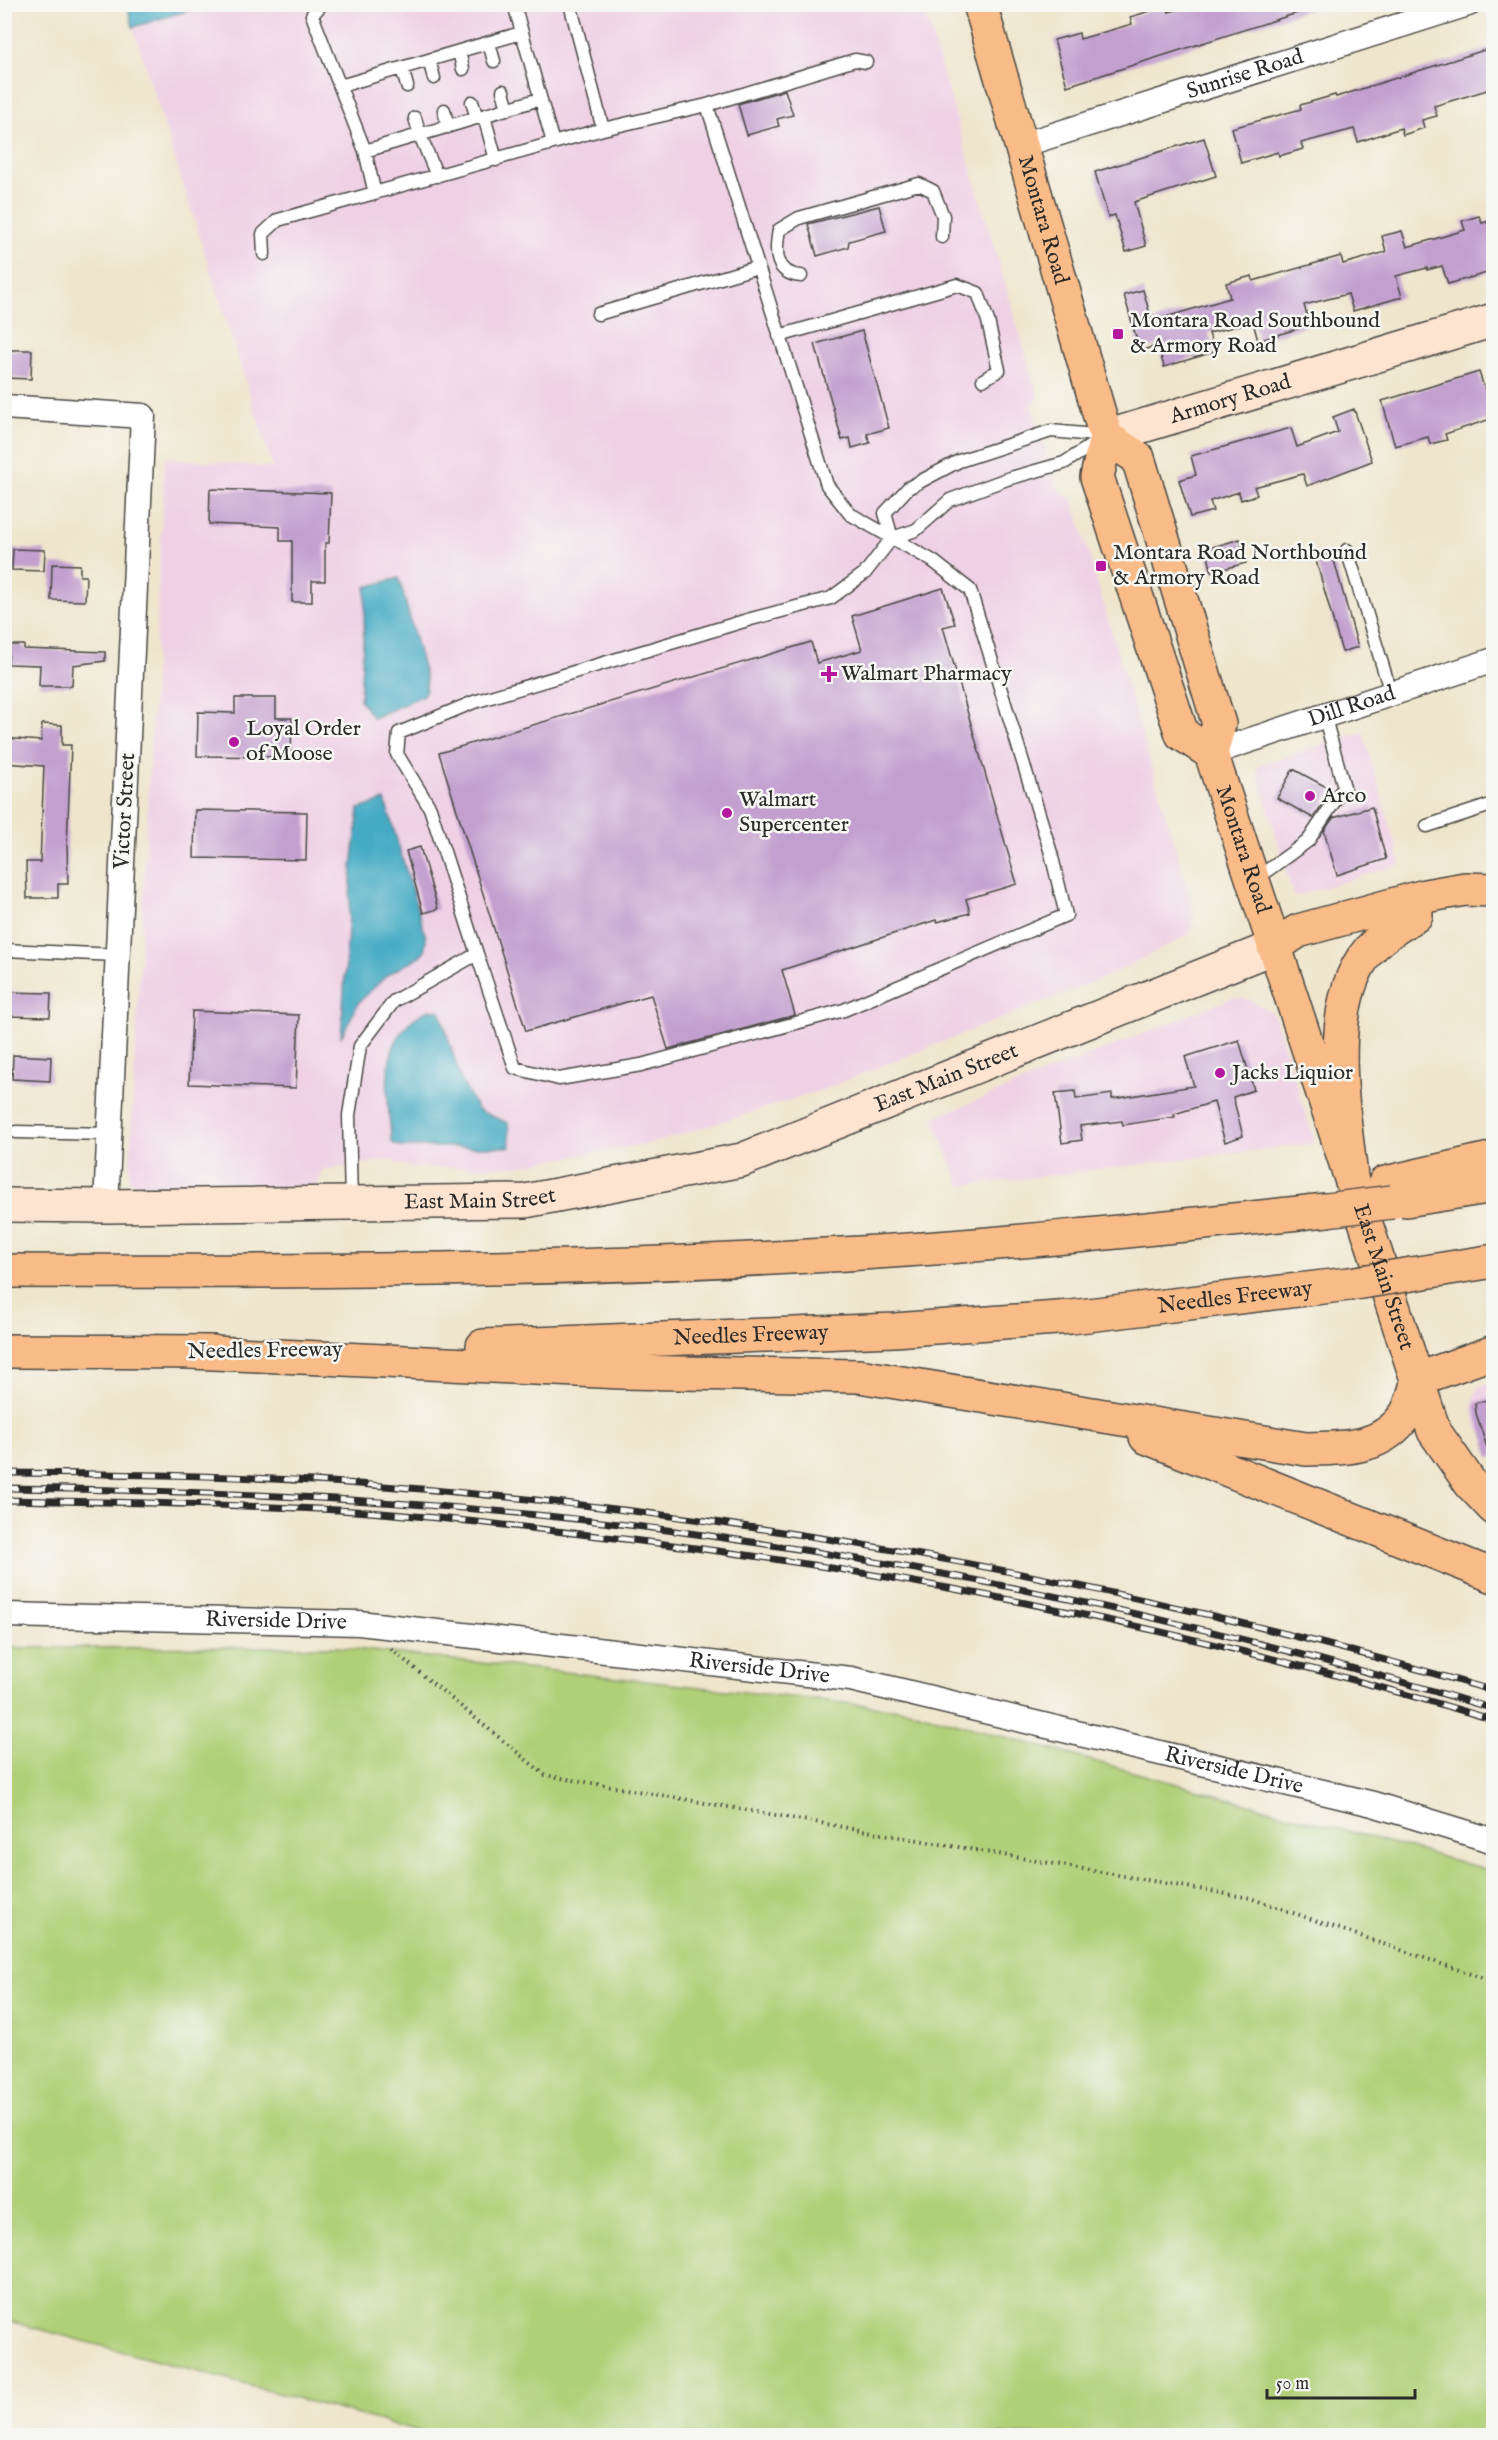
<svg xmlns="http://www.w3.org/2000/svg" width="1498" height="2440" font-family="'IM FELL English',serif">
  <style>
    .built { fill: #efd0e5 }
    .green { fill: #b0d078; stroke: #6e7e52; stroke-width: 1.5 }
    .water { fill: #44abc4; stroke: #386b78; stroke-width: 1.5 }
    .building { fill: #c29fcf }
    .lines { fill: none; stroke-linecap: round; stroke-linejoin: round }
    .lane-casing { stroke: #484743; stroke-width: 15 }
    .street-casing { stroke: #484743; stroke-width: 27 }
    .secondary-casing { stroke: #484743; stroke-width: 36 }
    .primary-casing { stroke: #484743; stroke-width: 36 }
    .highway-casing { stroke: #484743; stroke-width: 36 }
    .path { stroke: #484743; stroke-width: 4; stroke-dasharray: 1.5 4.5; stroke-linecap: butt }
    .lane { stroke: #fff; stroke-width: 12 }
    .street { stroke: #fff; stroke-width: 24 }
    .secondary { stroke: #fde4d0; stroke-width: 33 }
    .primary { stroke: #f9bc89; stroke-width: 33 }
    .highway { stroke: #f9bc89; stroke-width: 33 }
    .rail-casing { stroke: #2b2b2b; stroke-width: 7 }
    .rail { stroke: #f6f6f2; stroke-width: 4.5; stroke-dasharray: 14; stroke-linecap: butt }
    .highway-bridge-casing { stroke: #484743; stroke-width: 36; stroke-linecap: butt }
    .highway-bridge { stroke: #f9bc89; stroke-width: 33 }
    .poi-dot { fill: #b5179e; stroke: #f6f6f2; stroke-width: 2 }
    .labels { text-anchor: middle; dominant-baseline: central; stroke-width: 5; stroke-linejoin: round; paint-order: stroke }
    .street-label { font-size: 22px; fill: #2b2b2b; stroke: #f6f6f2 }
    .poi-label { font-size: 22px; fill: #2b2b2b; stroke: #f6f6f2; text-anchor: start }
  </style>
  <rect width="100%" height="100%" fill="#f6f6f2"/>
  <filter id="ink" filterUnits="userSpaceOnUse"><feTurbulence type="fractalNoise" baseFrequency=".0167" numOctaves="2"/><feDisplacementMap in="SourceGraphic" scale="12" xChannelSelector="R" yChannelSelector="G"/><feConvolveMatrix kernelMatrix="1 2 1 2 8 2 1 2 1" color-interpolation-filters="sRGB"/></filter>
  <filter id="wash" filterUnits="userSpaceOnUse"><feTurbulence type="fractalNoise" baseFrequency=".008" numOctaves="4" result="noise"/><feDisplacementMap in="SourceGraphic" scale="24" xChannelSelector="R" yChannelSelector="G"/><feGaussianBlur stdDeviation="1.35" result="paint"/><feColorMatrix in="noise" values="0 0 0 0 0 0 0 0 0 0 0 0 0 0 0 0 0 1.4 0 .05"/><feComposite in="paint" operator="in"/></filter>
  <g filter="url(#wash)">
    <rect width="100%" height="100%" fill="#efe5cc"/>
    <path class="built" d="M207 4 923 5 1038 396 1032 408 1058 489 1073 500 1193 908V924L1186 936 1110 975 822 1090 657 1142 517 1166 410 1168 390 1160 322 1170 317 1186 139 1187 129 1180 165 457 273 468 133 27Z
      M1363 732 1401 864 1294 897 1257 771 1259 765Z
      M1235 997 1251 1000 1270 1012 1275 1018 1315 1143 961 1186 933 1118Z
      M1493 1383V1450L1486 1442 1474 1418 1472 1405 1478 1387Z"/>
    <path class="green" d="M337 1647 908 1710 1493 1871V2435H433L5 2320V1648Z"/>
    <path class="water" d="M127 4H207V5L133 27Z
      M399 578 426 679V690L422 696 373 718 360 700 366 587Z
      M385 800 426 937 425 950 419 957 387 975 359 1002 341 1037 352 867 359 809Z
      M430 1009 440 1011 461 1080 478 1110 508 1123 510 1147H402L392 1143C388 1105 378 1052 410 1022 415 1017 423 1013 430 1009Z"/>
    <g id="blocks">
      <path class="building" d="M1197 4H1309L1310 9 1067 86 1054 40 1079 33 1080 39 1132 24 1130 17 1167 6 1169 12Z
        M1494 47V88L1434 106 1437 116 1422 120 1424 128 1403 135 1401 128 1358 142 1354 129 1301 143 1303 149 1279 156 1278 152 1241 163 1232 128 1301 109 1300 105 1335 95 1336 97Z
        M785 90 793 115 777 119 779 126 747 135 738 104Z
        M1204 138 1216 176 1134 202 1146 246 1126 252 1115 215 1108 217 1095 172Z
        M879 206 886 231 849 241 848 247 817 256 808 224Z
        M1479 216 1482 223 1494 220V271L1448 284 1442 266 1427 270V268L1396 276 1402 297 1353 311 1348 294 1304 305 1310 325 1258 341 1253 322 1209 333 1214 352 1164 367 1158 345 1140 351 1124 295 1143 290 1152 321 1230 298 1226 283 1252 276 1253 281 1341 256 1343 264 1386 252 1382 236 1402 231 1407 247 1465 230 1462 221Z
        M862 331 889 428 867 434 870 443 852 448 850 438 842 440 815 344Z
        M4 350H32L31 379 4 378Z
        M1479 372 1485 390 1494 387V418L1445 434 1447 440 1430 444 1428 437 1395 446 1382 401Z
        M1354 409 1372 461 1307 486 1303 474 1254 487 1257 495 1241 500 1239 492 1210 501 1213 511 1190 517 1179 480 1196 475 1191 456 1291 428 1297 447 1338 432 1333 417Z
        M210 489 331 493 329 543H325V581H312V602H292V541H280V527L209 524Z
        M1240 539 1246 563 1212 572 1206 549Z
        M13 549 45 550 44 571 12 570Z
        M1332 553 1358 647 1342 652 1315 557Z
        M52 564 80 565V576H86L85 601 51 600Z
        M943 588 955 624 943 627 1017 884 966 899 970 913 937 922 936 920 782 970 795 1015 668 1049 651 995 526 1031 439 753 811 642 817 663 862 650 852 616Z
        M9 645H24V649L105 652V661L73 665 72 686H39L40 665 8 664Z
        M235 698H276V718H292L291 757 197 756 198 712 235 713Z
        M42 724 62 725V745H71L67 845 68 884H58V898H27L26 862H40L44 766 4 763V738L41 741Z
        M1293 769 1332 790 1313 818 1277 798Z
        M1372 807 1386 859 1337 875 1324 831 1333 818Z
        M195 810 307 812 306 860 194 858Z
        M420 847 438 909 423 913 406 851Z
        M4 992 51 993 50 1017 4 1016Z
        M192 1011 299 1015 296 1088 189 1084Z
        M1239 1040 1254 1090 1233 1097 1243 1136 1225 1142 1214 1102 1174 1114 1175 1117 1123 1125 1122 1121 1080 1126 1082 1140 1062 1143 1055 1093 1075 1091 1076 1099 1112 1094V1099L1194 1086 1185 1057Z
        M13 1055 51 1057 50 1081 12 1079Z
        M1494 1398V1456L1490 1457 1476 1413 1475 1403Z"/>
    </g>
  </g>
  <g filter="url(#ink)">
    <use href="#blocks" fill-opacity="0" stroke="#484743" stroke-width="1.5"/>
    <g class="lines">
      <defs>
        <path id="lane" d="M322 4 312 15 365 151 375 194
          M514 4 553 143
          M489 43 494 61
          M459 51 463 69
          M429 60 434 78
          M402 68 407 86
          M340 86 521 33
          M503 91 508 109
          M472 102 477 118
          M707 105 855 60 866 62
          M444 110 448 127
          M484 116 496 160
          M415 118 420 135 437 176
          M365 151 540 99
          M264 254 263 234 278 220 603 129 570 4
          M801 276C774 274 775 251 779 230L799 218 919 184 933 191 943 216 942 237
          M598 314 758 267
          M779 336 957 285 978 293 988 321 999 370 983 380
          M892 538 885 513 908 488 959 461 1051 431 1105 436
          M1347 550 1391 693
          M1427 826 1494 804
          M1254 880 1308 841 1344 787 1324 715
          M4 950 118 955
          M477 954 515 1068 559 1079 641 1065 844 1010 1066 915 1051 853 970 590 933 561 850 514 827 485 707 105 603 129
          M16 1132 109 1134
          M351 1203 349 1115 360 1046 394 1001 477 954 430 808 397 754 399 733 474 702 751 619 831 598 865 573 892 538 916 530 950 500 1007 479 1064 463 1100 440"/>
        <g id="street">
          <path id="s1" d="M1022 145 1468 4"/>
          <path d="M4 407 143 416 106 1206"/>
          <path id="s2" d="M1211 753 1494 660"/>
          <path id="s3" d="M4 1615 359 1623 851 1679 1373 1804 1494 1841"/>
        </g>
        <g id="secondary">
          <path id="s4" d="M1106 437 1494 320"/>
          <path id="s5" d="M4 1205 106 1206 525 1201 742 1160 1274 947"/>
        </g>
        <g id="primary">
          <path id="s6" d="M980 4 1106 437 1097 477 1182 734 1211 753"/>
          <path id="s7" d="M1106 437 1138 458 1219 724 1211 753 1434 1431 1471 1484 1494 1508"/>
        </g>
        <g id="highway">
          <path d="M1274 947 1298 931 1425 896 1465 889 1494 890"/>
          <path d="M1351 1177C1344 1111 1321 995 1375 944 1387 932 1402 924 1416 915"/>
          <path d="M1385 1183 1494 1158"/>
          <path d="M1406 1200 1494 1186"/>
          <path d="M4 1271C295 1272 586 1271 876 1252 1026 1243 1176 1226 1326 1210"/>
          <path d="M1412 1274 1494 1261"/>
          <path id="s8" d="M483 1346 894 1330 1071 1317 1349 1284"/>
          <path d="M4 1351 213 1352"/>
          <path d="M191 1352 621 1372 859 1376 1306 1449C1344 1448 1382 1450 1406 1414 1412 1404 1415 1390 1418 1379L1494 1352"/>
          <path d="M1146 1437 1494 1576"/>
        </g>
      </defs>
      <use href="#lane" class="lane-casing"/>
      <use href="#street" class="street-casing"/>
      <use href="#secondary" class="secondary-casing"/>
      <use href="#primary" class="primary-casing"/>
      <use href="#highway" class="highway-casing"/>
      <path class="path" d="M391 1649 545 1775 1250 1898 1494 1982"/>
      <use href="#lane" class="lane"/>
      <use href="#street" class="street"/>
      <use href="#secondary" class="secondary"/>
      <use href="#primary" class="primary"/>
      <use href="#highway" class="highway"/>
      <defs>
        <path id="rail" d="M4 1473C118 1474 232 1475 346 1483 735 1511 1120 1580 1494 1691
          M4 1488C247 1491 491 1503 731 1539 989 1576 1244 1633 1494 1709
          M4 1500C116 1502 227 1504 338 1510 419 1515 500 1524 580 1534 890 1568 1195 1630 1494 1720"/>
      </defs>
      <use href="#rail" class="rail-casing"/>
      <use href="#rail" class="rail"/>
      <defs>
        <path id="highway-bridge" d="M1326 1210 1392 1202
          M1349 1284 1412 1274"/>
      </defs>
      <use href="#highway-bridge" class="highway-bridge-casing"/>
      <use href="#highway-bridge" class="highway-bridge"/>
    </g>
  </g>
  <g class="poi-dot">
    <rect x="1112" y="328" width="12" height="12" rx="3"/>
    <rect x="1095" y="560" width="12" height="12" rx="3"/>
    <path d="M826 665h6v6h6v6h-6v6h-6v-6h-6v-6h6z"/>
    <circle cx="234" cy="742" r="6"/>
    <circle cx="1310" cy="796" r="6"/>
    <circle cx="727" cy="813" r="6"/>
    <circle cx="1220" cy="1073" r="6"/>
  </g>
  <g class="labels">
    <g class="street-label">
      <text stroke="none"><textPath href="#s1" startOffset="234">Sunrise Road</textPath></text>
      <text stroke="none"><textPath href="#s6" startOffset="225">Montara Road</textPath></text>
      <text stroke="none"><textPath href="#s4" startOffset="130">Armory Road</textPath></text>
      <text stroke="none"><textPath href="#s2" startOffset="148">Dill Road</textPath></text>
      <text transform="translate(125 811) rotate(-87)">Victor Street</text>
      <text stroke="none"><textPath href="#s7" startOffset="448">Montara Road</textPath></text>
      <text stroke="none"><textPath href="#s5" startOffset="962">East Main Street</textPath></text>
      <text stroke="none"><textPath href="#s5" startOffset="476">East Main Street</textPath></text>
      <text stroke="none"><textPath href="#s7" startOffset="898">East Main Street</textPath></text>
      <text stroke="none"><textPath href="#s8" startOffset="754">Needles Freeway</textPath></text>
      <text stroke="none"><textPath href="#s8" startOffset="268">Needles Freeway</textPath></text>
      <text transform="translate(265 1351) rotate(-1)">Needles Freeway</text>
      <text stroke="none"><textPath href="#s3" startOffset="272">Riverside Drive</textPath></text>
      <text stroke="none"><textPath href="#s3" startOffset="758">Riverside Drive</textPath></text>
      <text stroke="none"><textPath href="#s3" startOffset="1244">Riverside Drive</textPath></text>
    </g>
    <g class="poi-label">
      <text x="1130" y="321">Montara Road Southbound<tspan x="1130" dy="25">&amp; Armory Road</tspan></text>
      <text x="1113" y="553">Montara Road Northbound<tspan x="1113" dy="25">&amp; Armory Road</tspan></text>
      <text x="841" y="674">Walmart Pharmacy</text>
      <text x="246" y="729">Loyal Order<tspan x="246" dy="25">of Moose</tspan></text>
      <text x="1322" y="796">Arco</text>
      <text x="739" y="800">Walmart<tspan x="739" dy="25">Supercenter</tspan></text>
      <text x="1232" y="1073">Jacks Liquior</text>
    </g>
  </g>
  <rect width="1498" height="2440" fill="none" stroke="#f6f6f2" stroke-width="24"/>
  <path d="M1267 2389v9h148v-9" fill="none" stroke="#2b2b2b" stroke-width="3"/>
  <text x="1276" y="2389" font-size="18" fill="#2b2b2b" stroke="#f6f6f2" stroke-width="4.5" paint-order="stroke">50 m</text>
</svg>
